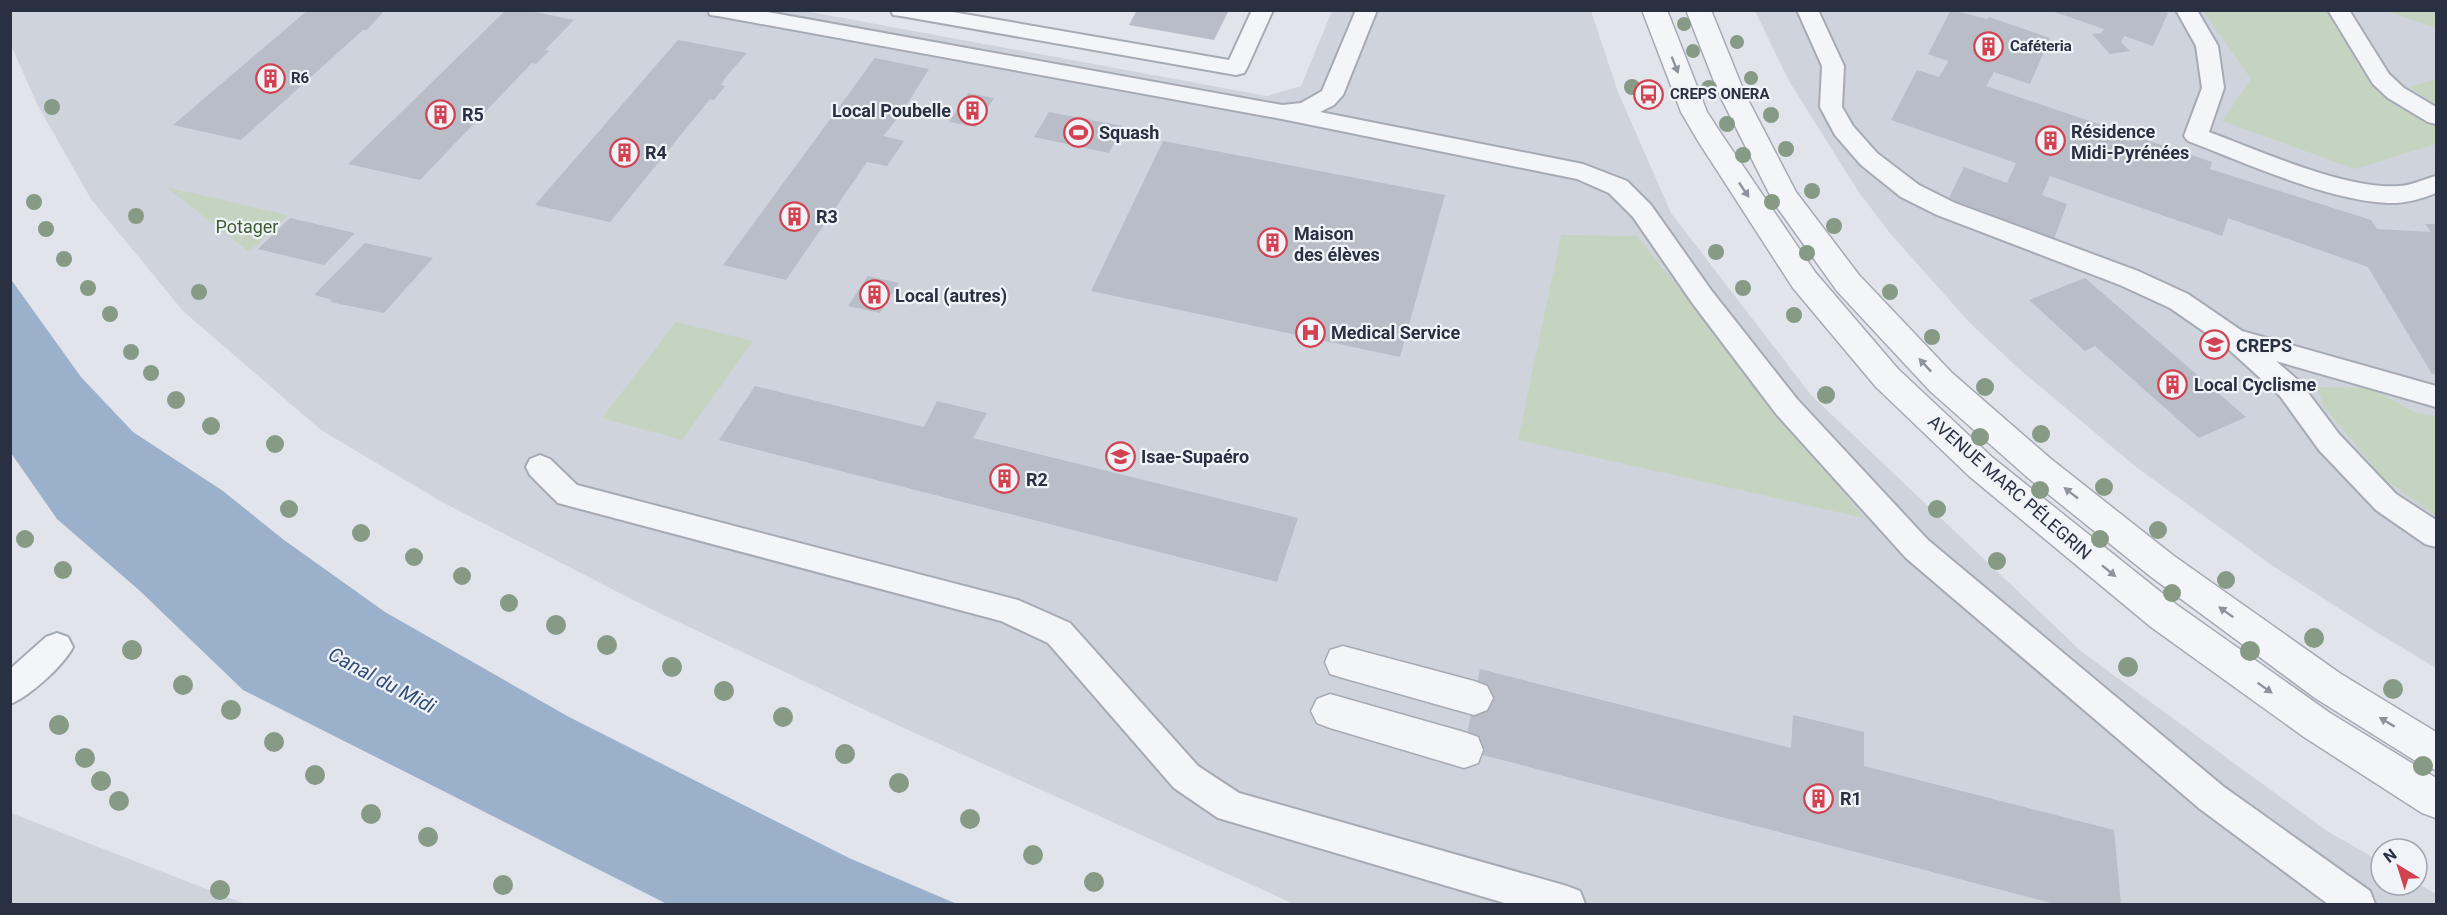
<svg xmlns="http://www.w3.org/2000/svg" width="2447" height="915" font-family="Roboto,sans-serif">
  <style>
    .built { fill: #cfd3dc }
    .green { fill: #c5d4c1 }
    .water { fill: #9bb0cb }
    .building { fill: #b8bdc7 }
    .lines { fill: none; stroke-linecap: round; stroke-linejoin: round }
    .service-casing { stroke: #a6aab4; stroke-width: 4 }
    .pedestrian-casing { stroke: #a6aab4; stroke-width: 3 }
    .tertiary-casing { stroke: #a6aab4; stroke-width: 3 }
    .service { fill: #f3f5f8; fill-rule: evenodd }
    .pedestrian { fill: #f3f5f8; fill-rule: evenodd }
    .tertiary { fill: #f3f5f8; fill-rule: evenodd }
    .tree { fill: #869a86 }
    .oneway { fill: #8e929d }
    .labels { text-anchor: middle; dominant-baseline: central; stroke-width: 4.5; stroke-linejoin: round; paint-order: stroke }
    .far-poi-label { font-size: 15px; font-weight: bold; fill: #283042; stroke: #f0f3f7; text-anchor: start }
    .poi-label { font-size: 18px; font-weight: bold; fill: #283042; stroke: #f0f3f7; text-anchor: start }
    .park-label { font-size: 18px; fill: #3b5e35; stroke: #f0f3f7 }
    .street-label { font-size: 18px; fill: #283042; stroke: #f0f3f7 }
    .water-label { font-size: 20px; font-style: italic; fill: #314d77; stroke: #f0f3f7 }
  </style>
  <rect width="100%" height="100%" fill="#e1e4ea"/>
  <path class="built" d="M10 11H805L1267 96 1301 86 1332 11H1591L1618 92 1671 213 1811 395 2082 652 2327 831 2381 862V885H2417V883L2436 894V904H1294L895 724 653 610 442 502 321 430 183 311 91 199 37 104 11 45Z
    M1755 11H2436V668L2368 627 2273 566 2136 467 2018 368 1969 322 1889 232 1858 191 1789 81Z
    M10 813H11L245 904H11Z"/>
  <path class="green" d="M2203 11H2326L2375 87 2436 127V144L2355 169 2222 121 2251 79Z
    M2387 11H2436V28Z
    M2436 79V105L2409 87Z
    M166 187 288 215 249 252Z
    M1561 235 1637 236 1864 518 1518 440Z
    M676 322 753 341 682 440 602 418Z
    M2317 387 2371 388 2416 413 2436 416V516L2384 479 2324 407Z"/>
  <path class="water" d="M10 278 81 377 133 432 223 491 284 540 385 612 569 717 849 858 957 904H667L243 690 140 591 57 519 11 453Z"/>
  <path class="building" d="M308 10H385L367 30H363L241 140 173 125Z
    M506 10H526L574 20 545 50 549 51 536 64 532 63 420 180 348 164Z
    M1137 10H1229L1214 40 1129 25Z
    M1951 10 1987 19 1989 17 2050 38 2030 84 1994 72 1986 86 2212 162 2210 169 2371 220 2377 229 2431 232 2425 224H2436V374H2432L2368 267 2228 218 2222 236 2050 176 2042 195 2067 204 2054 239 1948 200 1964 167 2007 183 2016 163 1891 120 1917 70 1939 77 1947 64 1948 61 1928 54Z
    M2049 10H2159L2168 13 2153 46 2124 36 2121 42 2130 51 2110 54 2092 34 2101 33 2104 29Z
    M678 40 747 53 726 77 721 85 725 86 714 100 710 99 610 222 535 205Z
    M875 58 929 69 901 114 883 136 904 141 887 166 867 162 786 280 723 265Z
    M968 93 994 98 976 127 949 122Z
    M1645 93H1653L1659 107 1651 108Z
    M1049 112 1123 126 1109 153 1034 137Z
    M1163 141 1445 195 1400 357 1091 291Z
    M290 218 355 233 324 265 258 249Z
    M365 243 433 258 384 313 330 302 333 300 314 295Z
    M868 276 899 283 880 313 848 306Z
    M2085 278 2246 417 2199 438 2095 346 2085 351 2029 300Z
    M755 386 924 427 937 401 987 413 973 438 1298 518 1277 582 719 440Z
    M1480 669 1791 748 1793 715 1864 732V766L2114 830 2121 904H2055L1464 750Z"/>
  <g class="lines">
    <defs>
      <path id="service" d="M708 10H757L1282 105 1301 103 1322 91 1356 10H1377L1343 95 1334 105 1320 112 1583 164 1627 181 1651 205 1711 290 1797 399 1928 540 2224 787 2370 891 2375 904H2328L2200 809 1906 558 1777 415 1693 304 1633 217 1609 193 1577 179 1282 119 718 16 710 15Z
        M891 10H941L1229 60 1252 10H1273L1247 68 1244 73 1236 75 901 16 893 15Z
        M1797 10H1818L1844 66 1842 107 1853 126 1877 153 1919 185 1955 203 2138 271 2188 294 2242 331 2436 386V407L2276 361 2300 382 2339 434 2396 494 2436 520V547L2425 544 2376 510 2319 450 2280 396 2225 346 2170 308 2120 285 1937 215 1901 197 1861 165 1835 135 1820 107 1822 66Z
        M2176 10H2197L2218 46 2224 88 2209 132C2261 151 2346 190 2400 186 2413 185 2424 179 2436 176V193C2424 198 2410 202 2396 203 2335 204 2246 163 2188 141L2184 136 2202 88 2196 46Z
        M2328 10H2349L2389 74 2404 88 2436 107V124L2428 122 2388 98 2373 84Z
        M540 455 550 459 577 485 1018 600 1070 623 1198 766 1239 793 1567 886 1580 891 1585 904H1508L1218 818 1174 788 1048 643 1001 621 558 503 530 475 526 467 530 459Z
        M57 633 68 637 73 647C64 665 29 697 10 704V669L46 637Z"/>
      <path id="pedestrian" d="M1343 646 1474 681 1487 686 1493 698 1487 710 1474 715 1343 678 1330 674 1325 662 1330 650Z
        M1330 694 1464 732 1478 737 1483 750 1478 763 1464 768 1330 728 1317 723 1311 711 1317 699Z"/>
      <path id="tertiary" d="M1642 10H1667L1707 112 1722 135 1815 272 1898 369 1993 458 2177 605 2330 713 2436 778V818L2422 813 2304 737 2151 627 1969 476 1876 387 1793 288 1698 141 1681 112Z
        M1686 10H1711L1745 94 1796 192 1859 275 1952 373 2051 459 2174 556 2341 674 2436 732V770L2422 765 2315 698 2150 576 2027 477 1930 391 1837 291 1774 203 1719 94Z"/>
    </defs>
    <use href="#service" class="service-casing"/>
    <use href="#pedestrian" class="pedestrian-casing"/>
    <use href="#tertiary" class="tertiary-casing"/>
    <use href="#service" class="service"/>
    <use href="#pedestrian" class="pedestrian"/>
    <use href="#tertiary" class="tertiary"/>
  </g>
  <g class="tree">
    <circle cx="1684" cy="24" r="7"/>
    <circle cx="1737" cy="42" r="7"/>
    <circle cx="1693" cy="51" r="7"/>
    <circle cx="1751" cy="78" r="7"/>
    <circle cx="1632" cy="87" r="8"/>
    <circle cx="1709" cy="88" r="8"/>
    <circle cx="52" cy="107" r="8"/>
    <circle cx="1771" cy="115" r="8"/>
    <circle cx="1727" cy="124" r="8"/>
    <circle cx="1786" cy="149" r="8"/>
    <circle cx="1743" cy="155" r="8"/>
    <circle cx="1812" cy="191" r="8"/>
    <circle cx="34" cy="202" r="8"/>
    <circle cx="1772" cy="202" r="8"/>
    <circle cx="136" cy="216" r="8"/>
    <circle cx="1834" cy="226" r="8"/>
    <circle cx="46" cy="229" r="8"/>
    <circle cx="1716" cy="252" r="8"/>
    <circle cx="1807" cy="253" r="8"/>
    <circle cx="64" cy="259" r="8"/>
    <circle cx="88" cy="288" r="8"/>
    <circle cx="1743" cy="288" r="8"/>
    <circle cx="199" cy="292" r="8"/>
    <circle cx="1890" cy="292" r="8"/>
    <circle cx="110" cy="314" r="8"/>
    <circle cx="1794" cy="315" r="8"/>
    <circle cx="1932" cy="337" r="8"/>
    <circle cx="131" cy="352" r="8"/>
    <circle cx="151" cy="373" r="8"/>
    <circle cx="1985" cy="387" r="9"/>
    <circle cx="1826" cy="395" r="9"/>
    <circle cx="176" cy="400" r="9"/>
    <circle cx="211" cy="426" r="9"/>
    <circle cx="2041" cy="434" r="9"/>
    <circle cx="1980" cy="437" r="9"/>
    <circle cx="275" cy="444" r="9"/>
    <circle cx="2104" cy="487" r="9"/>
    <circle cx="2040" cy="490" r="9"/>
    <circle cx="289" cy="509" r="9"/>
    <circle cx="1937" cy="509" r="9"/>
    <circle cx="2158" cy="530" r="9"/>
    <circle cx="361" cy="533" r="9"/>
    <circle cx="25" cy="539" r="9"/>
    <circle cx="2100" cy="539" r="9"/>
    <circle cx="414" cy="557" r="9"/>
    <circle cx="1997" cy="561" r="9"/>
    <circle cx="63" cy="570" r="9"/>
    <circle cx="462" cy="576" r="9"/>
    <circle cx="2226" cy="580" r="9"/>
    <circle cx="2172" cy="593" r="9"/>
    <circle cx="509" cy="603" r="9"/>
    <circle cx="556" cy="625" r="10"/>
    <circle cx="2314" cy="638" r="10"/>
    <circle cx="607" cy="645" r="10"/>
    <circle cx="132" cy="650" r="10"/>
    <circle cx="2250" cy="651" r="10"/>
    <circle cx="672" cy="667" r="10"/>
    <circle cx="2128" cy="667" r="10"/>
    <circle cx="183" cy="685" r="10"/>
    <circle cx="2393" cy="689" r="10"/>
    <circle cx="724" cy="691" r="10"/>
    <circle cx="231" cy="710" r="10"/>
    <circle cx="783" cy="717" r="10"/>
    <circle cx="59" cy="725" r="10"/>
    <circle cx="274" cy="742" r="10"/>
    <circle cx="845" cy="754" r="10"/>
    <circle cx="85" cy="758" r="10"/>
    <circle cx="2423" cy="766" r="10"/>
    <circle cx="315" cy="775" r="10"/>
    <circle cx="101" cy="781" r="10"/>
    <circle cx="899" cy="783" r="10"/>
    <circle cx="119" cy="801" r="10"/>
    <circle cx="371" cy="814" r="10"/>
    <circle cx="970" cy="819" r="10"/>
    <circle cx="428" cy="837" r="10"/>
    <circle cx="1033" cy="855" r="10"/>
    <circle cx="1094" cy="882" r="10"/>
    <circle cx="503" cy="885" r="10"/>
    <circle cx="220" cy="890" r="10"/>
  </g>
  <defs><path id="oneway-solid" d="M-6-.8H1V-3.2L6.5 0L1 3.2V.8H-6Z" transform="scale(1.5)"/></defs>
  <g class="oneway">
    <use href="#oneway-solid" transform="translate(1675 65) rotate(68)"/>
    <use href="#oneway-solid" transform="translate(1744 190) rotate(56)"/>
    <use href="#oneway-solid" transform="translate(1925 365) rotate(-133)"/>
    <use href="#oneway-solid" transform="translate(2071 493) rotate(-142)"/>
    <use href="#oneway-solid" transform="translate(2109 571) rotate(39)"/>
    <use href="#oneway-solid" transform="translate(2226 612) rotate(-144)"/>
    <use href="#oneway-solid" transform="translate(2265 688) rotate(35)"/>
    <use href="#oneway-solid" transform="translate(2387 722) rotate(-149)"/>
  </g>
  <defs>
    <symbol id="building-ring" viewBox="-11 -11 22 22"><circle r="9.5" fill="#f0f3f7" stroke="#d24251" stroke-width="1.5"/><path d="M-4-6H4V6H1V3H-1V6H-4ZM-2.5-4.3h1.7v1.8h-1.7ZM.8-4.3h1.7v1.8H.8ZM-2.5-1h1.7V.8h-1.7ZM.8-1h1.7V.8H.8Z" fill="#d24251"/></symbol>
    <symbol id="bus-ring" viewBox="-11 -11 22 22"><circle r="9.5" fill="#f0f3f7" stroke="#d24251" stroke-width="1.5"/><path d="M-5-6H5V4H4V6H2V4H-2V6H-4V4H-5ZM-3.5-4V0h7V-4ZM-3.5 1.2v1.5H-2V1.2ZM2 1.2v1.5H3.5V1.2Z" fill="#d24251"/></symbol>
    <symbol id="stadium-ring" viewBox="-11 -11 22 22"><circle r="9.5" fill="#f0f3f7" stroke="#d24251" stroke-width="1.5"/><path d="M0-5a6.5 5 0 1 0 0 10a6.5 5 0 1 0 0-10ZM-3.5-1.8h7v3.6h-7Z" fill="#d24251"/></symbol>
    <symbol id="hospital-ring" viewBox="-11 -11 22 22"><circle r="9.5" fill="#f0f3f7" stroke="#d24251" stroke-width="1.5"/><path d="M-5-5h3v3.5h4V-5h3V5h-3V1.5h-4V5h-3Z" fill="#d24251"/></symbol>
    <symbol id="university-ring" viewBox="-11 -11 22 22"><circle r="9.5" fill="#f0f3f7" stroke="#d24251" stroke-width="1.5"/><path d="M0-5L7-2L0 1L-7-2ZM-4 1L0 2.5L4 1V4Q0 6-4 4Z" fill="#d24251"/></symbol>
  </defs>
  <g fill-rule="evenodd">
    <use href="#building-ring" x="1972" y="30" width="33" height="33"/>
    <use href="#building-ring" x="254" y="62" width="33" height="33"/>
    <use href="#bus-ring" x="1632" y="78" width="33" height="33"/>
    <use href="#building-ring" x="956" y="94" width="33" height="33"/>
    <use href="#building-ring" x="424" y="98" width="33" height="33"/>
    <use href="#stadium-ring" x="1062" y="116" width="33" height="33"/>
    <use href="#building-ring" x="2034" y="124" width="33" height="33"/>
    <use href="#building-ring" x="608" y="136" width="33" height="33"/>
    <use href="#building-ring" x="778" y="200" width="33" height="33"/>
    <use href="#building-ring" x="1256" y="226" width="33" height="33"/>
    <use href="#building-ring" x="858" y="278" width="33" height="33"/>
    <use href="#hospital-ring" x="1294" y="316" width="33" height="33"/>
    <use href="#university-ring" x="2198" y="328" width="33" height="33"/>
    <use href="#building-ring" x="2156" y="368" width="33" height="33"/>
    <use href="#university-ring" x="1104" y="440" width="33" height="33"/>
    <use href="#building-ring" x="988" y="462" width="33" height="33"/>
    <use href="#building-ring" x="1802" y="782" width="33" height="33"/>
  </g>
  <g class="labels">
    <g class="far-poi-label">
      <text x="2010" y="46">Caféteria</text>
      <text x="291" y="78">R6</text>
      <text x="1670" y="94">CREPS ONERA</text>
    </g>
    <g class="poi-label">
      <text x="951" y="110" text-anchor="end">Local Poubelle</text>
      <text x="462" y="114">R5</text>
      <text x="2071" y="131">Résidence<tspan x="2071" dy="21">Midi-Pyrénées</tspan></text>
      <text x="1099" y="132">Squash</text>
      <text x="645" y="152">R4</text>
      <text x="816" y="216">R3</text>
      <text x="1294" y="233">Maison<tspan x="1294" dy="21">des élèves</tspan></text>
      <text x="895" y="295">Local (autres)</text>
      <text x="1331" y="332">Medical Service</text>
      <text x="2236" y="345">CREPS</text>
      <text x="2194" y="384">Local Cyclisme</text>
      <text x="1141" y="456">Isae-Supaéro</text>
      <text x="1026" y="479">R2</text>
      <text x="1840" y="798">R1</text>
    </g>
    <g class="park-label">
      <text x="247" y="226">Potager</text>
    </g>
    <g class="street-label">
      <text transform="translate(2010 487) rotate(41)">AVENUE MARC PÉLEGRIN</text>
    </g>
    <g class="water-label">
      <text transform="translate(382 680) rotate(28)">Canal du Midi</text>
    </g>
  </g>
  <rect width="2447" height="915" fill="none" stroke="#283042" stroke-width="24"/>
  <g transform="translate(2399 867) rotate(322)"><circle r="28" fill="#f0f3f7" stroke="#a0a5af" stroke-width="1.5"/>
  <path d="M0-4.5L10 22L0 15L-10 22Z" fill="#d24251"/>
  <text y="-9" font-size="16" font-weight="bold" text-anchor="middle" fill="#283042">N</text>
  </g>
</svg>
